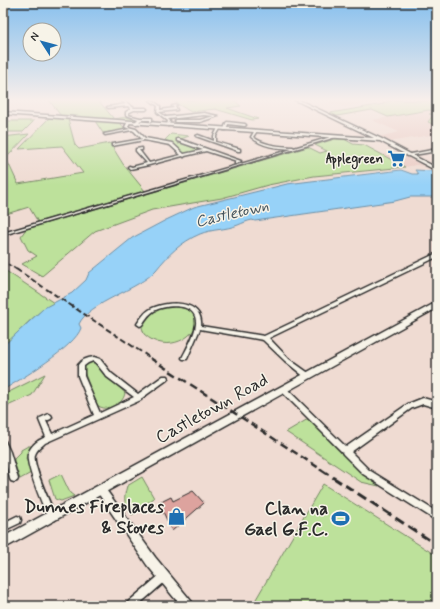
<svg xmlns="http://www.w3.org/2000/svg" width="440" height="609" font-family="Mynerve,sans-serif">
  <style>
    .built { fill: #eacac2 }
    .green { fill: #bde19b; stroke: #748663 }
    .water { fill: #97d2f8; stroke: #6c8fa6 }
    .building { fill: #dda39e; stroke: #2b2b2b }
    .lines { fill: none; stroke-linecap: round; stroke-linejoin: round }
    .minor-casing { stroke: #2b2b2b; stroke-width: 3 }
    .tertiary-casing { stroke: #2b2b2b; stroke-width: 3 }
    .secondary-casing { stroke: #2b2b2b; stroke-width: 3 }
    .minor { fill: #f7f3e8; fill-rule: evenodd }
    .tertiary { fill: #f7f3e8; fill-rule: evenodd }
    .secondary { fill: #f7f3e8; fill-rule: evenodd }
    .rail-far3 { stroke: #2b2b2b; stroke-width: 1.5; stroke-dasharray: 4 2; stroke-linecap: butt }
    .rail-far2 { stroke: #2b2b2b; stroke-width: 2; stroke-dasharray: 6 3; stroke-linecap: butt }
    .rail-far1 { stroke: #2b2b2b; stroke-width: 2.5; stroke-dasharray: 8 4; stroke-linecap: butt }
    .rail { stroke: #2b2b2b; stroke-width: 3; stroke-dasharray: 10 5; stroke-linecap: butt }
    .labels { text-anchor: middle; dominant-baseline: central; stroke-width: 3; stroke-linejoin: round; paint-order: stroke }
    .far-poi-label { font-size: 13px; font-weight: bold; fill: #2b2b2b; stroke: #f7f3e8; text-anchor: end }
    .water-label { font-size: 16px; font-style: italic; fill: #46555e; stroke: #f7f3e8 }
    .near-street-label { font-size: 18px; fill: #2b2b2b; stroke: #f7f3e8 }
    .near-poi-label { font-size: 18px; font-weight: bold; fill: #2b2b2b; stroke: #f7f3e8; text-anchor: end }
  </style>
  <rect width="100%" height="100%" fill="#efdbd2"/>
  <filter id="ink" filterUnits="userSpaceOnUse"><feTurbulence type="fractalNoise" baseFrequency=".025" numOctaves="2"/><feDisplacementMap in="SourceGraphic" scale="8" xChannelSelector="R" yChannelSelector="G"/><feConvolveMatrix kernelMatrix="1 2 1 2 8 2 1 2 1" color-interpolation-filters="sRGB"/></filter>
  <g filter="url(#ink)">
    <path class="built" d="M332 100H381L385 101 344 107 342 106 331 104 329 102Z
      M429 110 435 112 430 114 433 115 428 122 437 126V134L388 142 378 137 399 132 372 120Z
      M398 152 423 166 416 165 405 167 382 155Z"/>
    <path class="green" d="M49 100H98L114 119 126 117 137 120 133 122 61 116Z
      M171 100H234L241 106 227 108 258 119 252 120 215 109 191 112Z
      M393 100 432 101 429 100H437V126L428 122 433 115 429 114 434 112 429 110 388 117 372 110 337 116 330 113 384 104 383 103Z
      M49 118 68 119 75 145 79 149 110 143 123 164 145 191 38 222 29 207 3 215V137L29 134 6 158 18 184 83 173 62 146 19 149Z
      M3 121H34L23 132H3Z
      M95 121 123 123 121 124 126 130 103 133Z
      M171 134 189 136 178 140 181 142 178 144 184 143 203 150 185 155 172 143 165 140Z
      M335 139H344L353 144 364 145 405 167 314 176 268 185 222 198 152 210 95 231 42 276 22 264 37 256 28 250 21 236 26 229 308 147 320 153 327 151 315 145Z
      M3 269 54 303C34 313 20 332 3 346Z
      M167 306C230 307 178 366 144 334L141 324 151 311Z
      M91 362C99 364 117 386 125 393 123 405 107 413 97 405L83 369 84 365Z
      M45 374 32 395 3 408V395Z
      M308 419 360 472 379 486 361 482 286 432Z
      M28 446H33L26 458 31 473 20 479 14 462V459L21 452V450Z
      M61 474 70 493 74 496 61 501 55 499 49 480Z
      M142 477 154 498 132 515C124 505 123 499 127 486Z
      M323 484 437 556V606H252Z"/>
    <path class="water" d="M401 170 412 174H418L415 170 433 171 437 173V197H410L395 201 255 221 252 220C247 221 243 223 238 225 226 230 212 229 200 234 181 242 168 255 156 270 139 290 89 302 79 324L81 328C75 347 21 379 3 390V346L44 308 72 293 86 280 89 273 132 238 166 220 194 207 287 184Z"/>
    <path class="building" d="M193 491 204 503 172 531 159 503 171 497 173 501Z"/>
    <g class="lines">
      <defs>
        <path id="minor" d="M121 100H123L134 108H146L147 109 146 110H134L128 113V115L140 118H152V121L150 122V120H141L137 124H135V122L138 119 126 115V112L131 109 128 106 108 108 107 107 126 104Z
          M150 100H152L160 106V110L174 108 172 106 177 105 175 106 177 110 159 112 166 117 204 113 218 116 200 122H176L175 121 176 120H200L214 116 204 115 168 119 170 121 169 125 168 126 167 125 168 121 157 112 158 106Z
          M128 121 130 122 128 127 136 129 145 138 172 143 184 154 203 150 177 141V139H179L241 161 237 164H235V162L237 161 206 151 185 156 184 157 183 156 149 165 130 169 128 167 129 166 132 167 147 163 136 151V149L142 148V150H139L149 163 181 155 170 145 144 140 112 146V144H113L142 139 134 131 132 130 105 135 104 134 130 129 125 127Z
          M227 122 245 124 246 125 245 126 228 124 226 130H224L226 123Z
          M218 128 220 129 216 136V142L240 149V151H238L196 136 198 135 214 141V136Z
          M255 130 257 131 253 137C265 146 279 146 293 147L294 148 334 136 336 137 3 235V233L292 149C277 148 262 147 251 137Z
          M437 149V151L408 156 406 155Z
          M435 254H437V257L269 338 289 359 310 374 311 376 310 378H306L285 361 263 340 200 329 187 359H183L182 358C187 348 195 335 196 324 198 302 166 304 154 311 148 315 145 320 142 325L140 326 137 324C141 318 144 313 149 310 165 300 204 299 201 326L264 336Z
          M94 357 100 359 111 373 138 394 163 376H167L168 378 167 380 142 398 141 400 45 443C42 446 36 450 35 455 32 465 51 505 56 517L55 520 52 521 49 520C44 508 25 465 28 454 31 445 38 440 46 437L39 420 40 418 49 414 51 415 52 417 51 419 46 421 52 434 94 415 78 376V365C82 359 88 358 94 357ZM93 361 96 363 107 377 134 397 100 413 84 376V366L88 363Z
          M281 387H285L346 447 408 404 423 398 437 402V408L423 404 412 408 351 452 369 470 437 512V521L363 474 343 454 342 452 281 391 280 389Z
          M3 440 5 441 10 452 18 479 17 481 14 482 11 481 10 479 3 451Z
          M17 516 20 517 21 520 20 523 3 531V523Z
          M164 573 167 574 168 577 167 580 137 606H125L127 603 161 574Z"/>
        <path id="tertiary" d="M101 486 104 487 155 557 192 602 193 606H181L147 565 98 493 97 490 98 487Z"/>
        <path id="secondary" d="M295 100H299L382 139 437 168V171L380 141 3 114V112L374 138Z
          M435 303H437V308L3 549V537Z"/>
      </defs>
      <use href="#minor" class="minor-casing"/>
      <use href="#tertiary" class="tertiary-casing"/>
      <use href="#secondary" class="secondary-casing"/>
      <use href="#minor" class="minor"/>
      <use href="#tertiary" class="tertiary"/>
      <use href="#secondary" class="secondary"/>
      <path class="rail-far3" d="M3 261 17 270"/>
      <path class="rail-far2" d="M16 269 152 359"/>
      <path class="rail-far1" d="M150 358 322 470"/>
      <path class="rail" d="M320 469 437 545"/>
    </g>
  </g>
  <linearGradient id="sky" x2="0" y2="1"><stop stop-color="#87c0ee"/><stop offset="0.54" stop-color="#f8efeb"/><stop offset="1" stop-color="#f8efeb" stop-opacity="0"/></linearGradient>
  <rect width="440" height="185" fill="url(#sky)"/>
  <defs>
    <symbol id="supermarket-bare" viewBox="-9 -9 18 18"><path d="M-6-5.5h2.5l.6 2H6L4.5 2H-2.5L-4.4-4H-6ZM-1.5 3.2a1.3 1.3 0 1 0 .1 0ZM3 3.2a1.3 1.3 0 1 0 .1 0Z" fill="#1f6fb2" stroke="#f7f3e8" stroke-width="2.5" paint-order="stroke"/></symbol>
    <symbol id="shop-bare" viewBox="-9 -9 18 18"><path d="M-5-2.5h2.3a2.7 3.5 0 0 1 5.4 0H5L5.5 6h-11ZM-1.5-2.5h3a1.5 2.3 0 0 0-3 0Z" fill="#1f6fb2" stroke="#f7f3e8" stroke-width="2.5" paint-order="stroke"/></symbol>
    <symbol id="stadium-bare" viewBox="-9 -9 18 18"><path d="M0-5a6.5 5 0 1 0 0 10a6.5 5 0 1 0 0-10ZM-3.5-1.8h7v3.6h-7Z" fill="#1f6fb2" stroke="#f7f3e8" stroke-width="2.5" paint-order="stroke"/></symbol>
  </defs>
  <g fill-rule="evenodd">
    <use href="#supermarket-bare" x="384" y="146" width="25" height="25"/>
    <use href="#shop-bare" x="164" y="504" width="25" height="25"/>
    <use href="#stadium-bare" x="328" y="506" width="25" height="25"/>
  </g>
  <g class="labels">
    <g class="far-poi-label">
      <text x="383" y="159">Applegreen</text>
    </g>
    <g class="water-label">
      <text transform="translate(232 214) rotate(-13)">Castletown</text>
    </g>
    <g class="near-street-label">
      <text transform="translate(212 409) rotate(-29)">Castletown Road</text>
    </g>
    <g class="near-poi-label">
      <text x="164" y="507">Dunnes Fireplaces<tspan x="164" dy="21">&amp; Stoves</tspan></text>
      <text x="328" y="509">Clan na<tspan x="328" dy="21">Gael G.F.C.</tspan></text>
    </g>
  </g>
  <rect width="440" height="609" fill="none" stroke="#f7f3e8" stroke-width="16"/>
  <rect x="8" y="8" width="424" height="593" fill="none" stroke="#2b2b2b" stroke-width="1.5" filter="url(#ink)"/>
  <g transform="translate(42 42) rotate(306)"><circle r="19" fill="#f7f3e8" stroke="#a5a39c"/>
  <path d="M0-3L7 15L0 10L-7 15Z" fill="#1f6fb2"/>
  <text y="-6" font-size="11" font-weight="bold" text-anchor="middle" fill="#2b2b2b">N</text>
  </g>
</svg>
